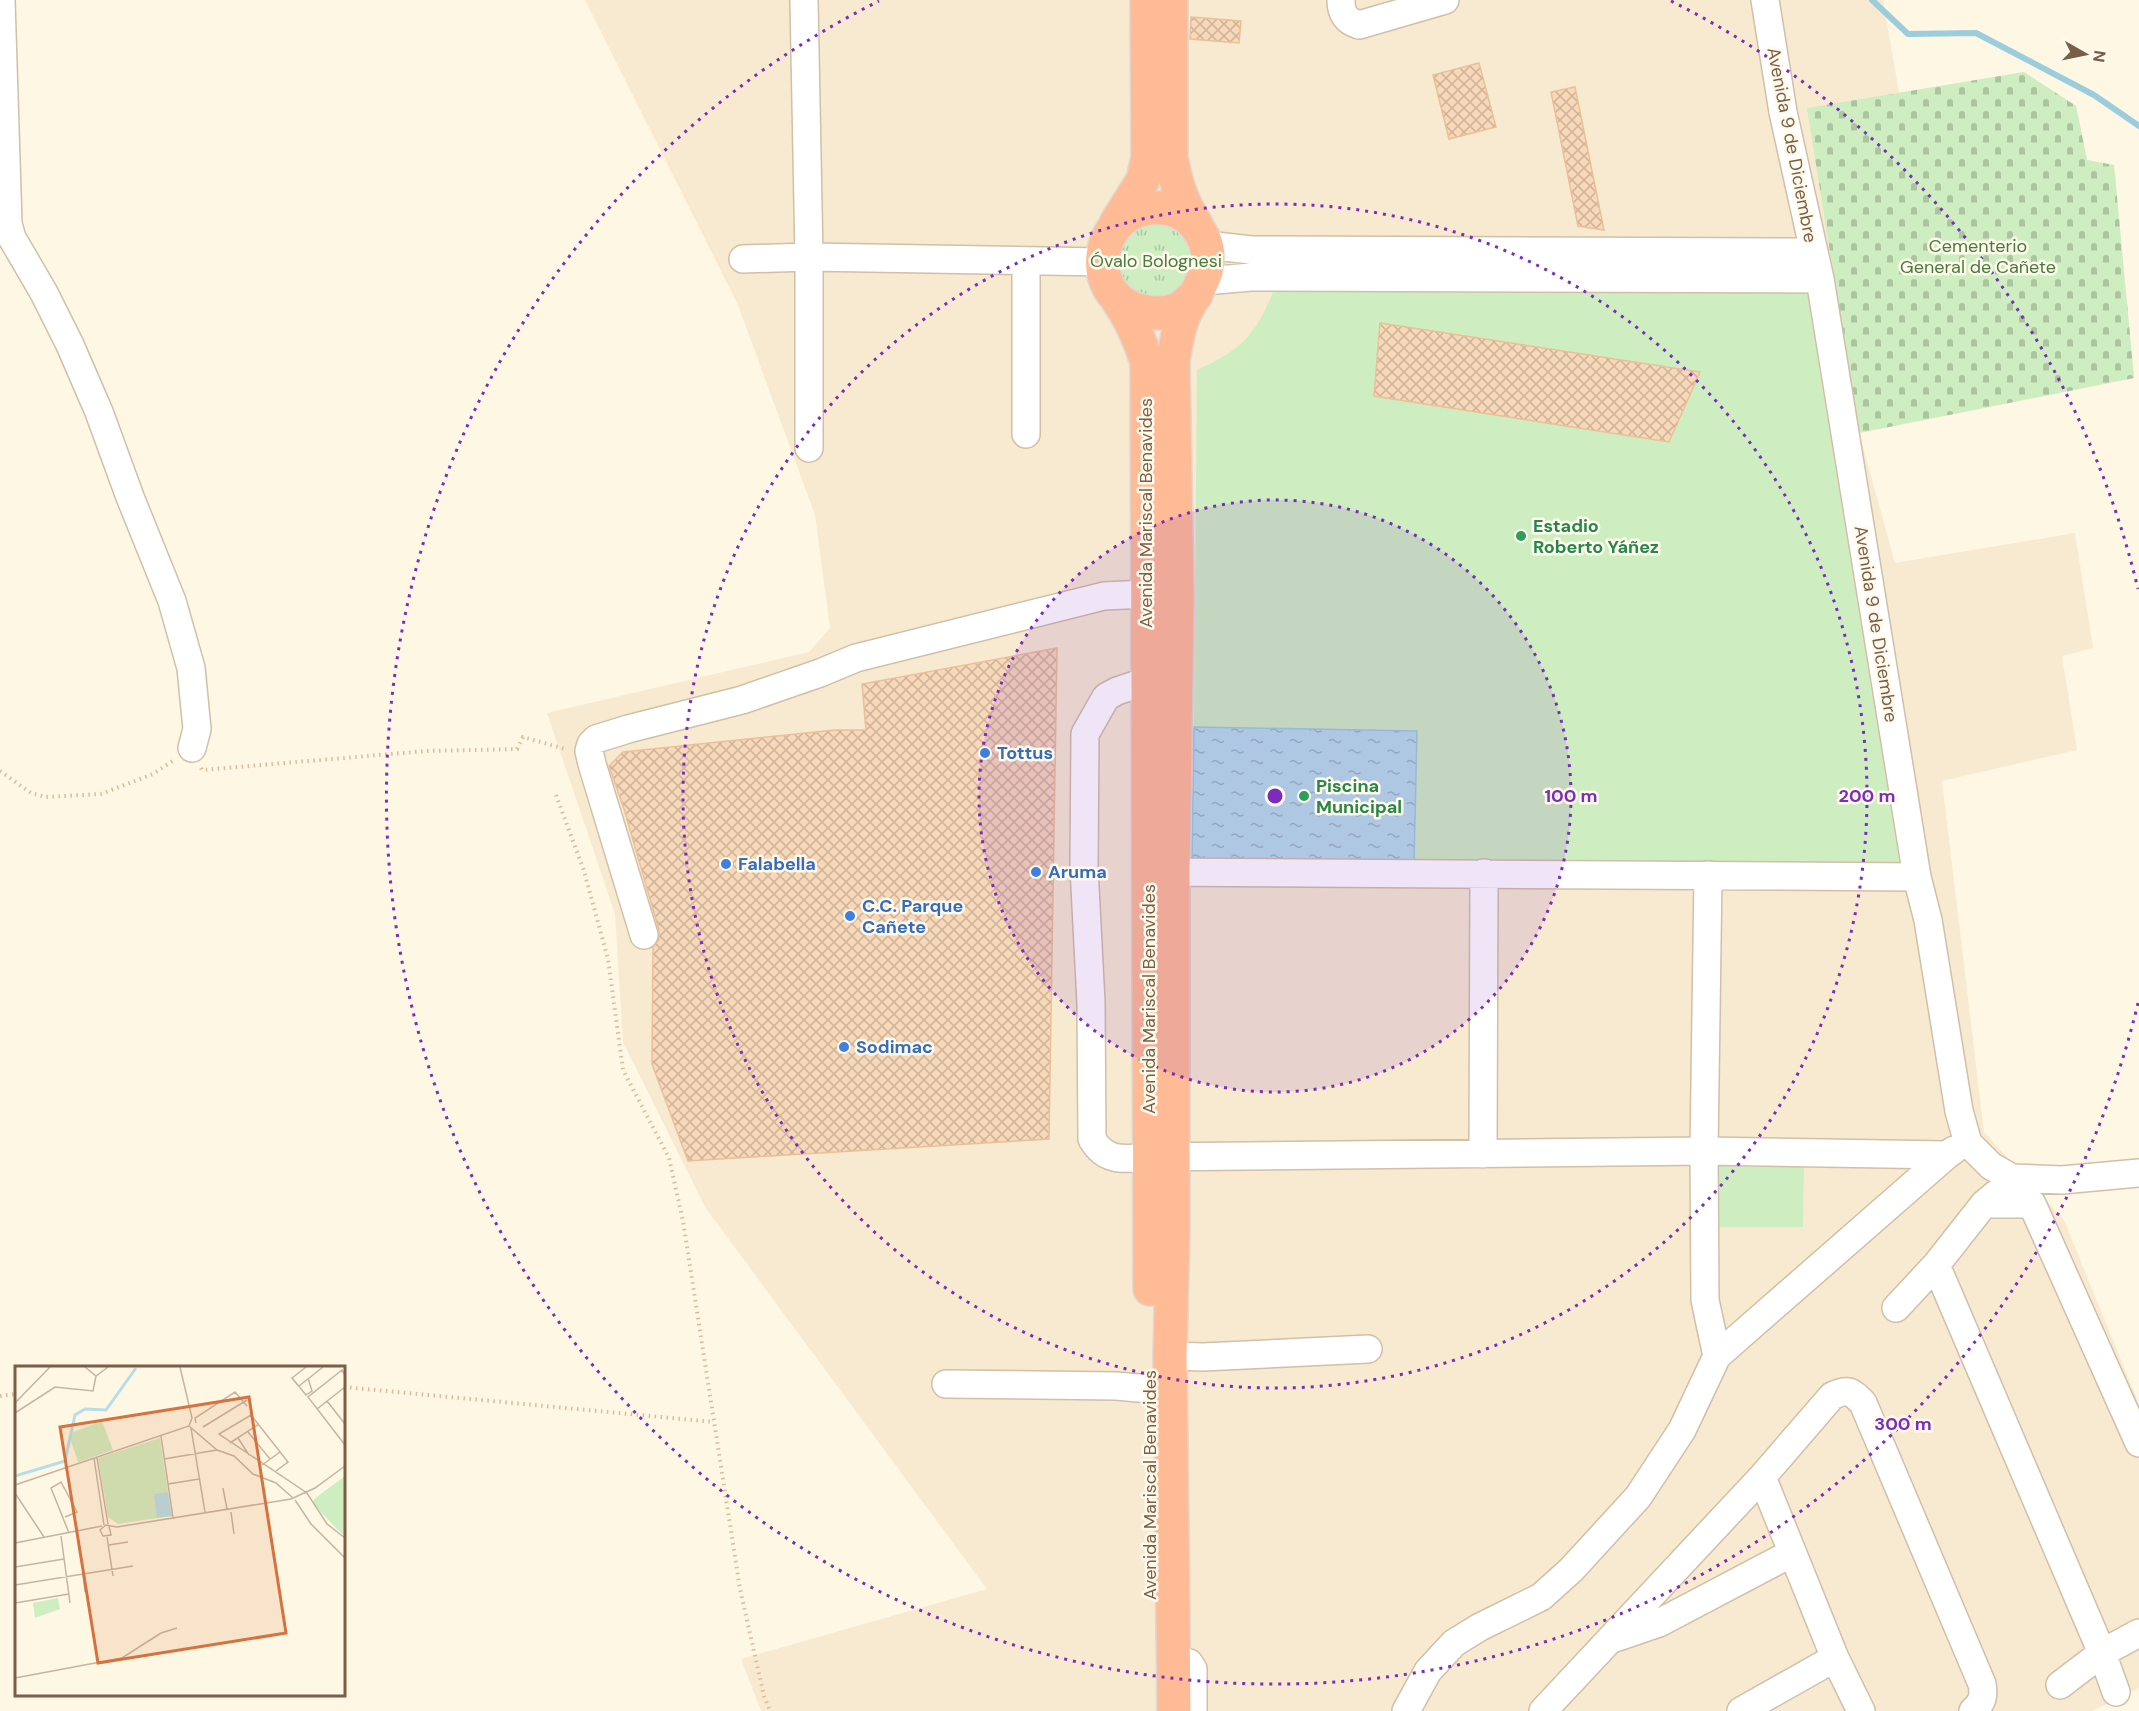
<svg xmlns="http://www.w3.org/2000/svg" width="2139" height="1711" font-family="'DM Sans',sans-serif">
  <style>
    .residential { fill: #f7ead1 }
    .grass { fill: url(#grass-tufts) }
    .cemetery { fill: url(#cemetery-stones) }
    .garden { fill: #ceeec1 }
    .water { fill: url(#water-ripples); stroke: #9bcddd; stroke-width: 1.5 }
    .lines { fill: none; stroke-linecap: round; stroke-linejoin: round }
    .stream { stroke: #9bcddd; stroke-width: 6 }
    .building { fill: url(#building-cross-hatch); stroke: #ebc097; stroke-width: 1.5 }
    .minor-casing { stroke: #d1bfa8; stroke-width: 30 }
    .highway-casing { stroke: #dfd8d3; stroke-width: 36 }
    .path { stroke: #dcbb9b; stroke-width: 4; stroke-dasharray: 1.5 4.5; stroke-linecap: butt }
    .minor { stroke: #fff; stroke-width: 27 }
    .highway { stroke: #ffbb95; stroke-width: 33 }
    .ring { fill: none; stroke: #7b2cbf; stroke-width: 3; stroke-dasharray: 3 6 }
    .leisure-dot { fill: #2e9e5b; stroke: #fffaec; stroke-width: 2 }
    .shop-dot { fill: #3f7fe0; stroke: #fffaec; stroke-width: 2 }
    .labels { text-anchor: middle; dominant-baseline: central; stroke-width: 5; stroke-linejoin: round; paint-order: stroke }
    .street-label { font-size: 18px; fill: #7a5e46; stroke: #fffaec }
    .park-label { font-size: 18px; fill: #477b3b; stroke: #fffaec }
    .leisure-label { font-size: 18px; font-weight: bold; fill: #27864d; stroke: #fffaec; text-anchor: start }
    .shop-label { font-size: 18px; font-weight: bold; fill: #366cbe; stroke: #fffaec; text-anchor: start }
    .inset-river { fill: none; stroke: #b6deea; stroke-width: 3 }
    .inset-road { fill: none; stroke: #c5b5a0; stroke-width: 1.5 }
    .view { fill: #d6723f; fill-opacity: 0.15; stroke: #d6723f; stroke-width: 3 }
    .inset-edge { fill: none; stroke: #7a5e46; stroke-width: 3 }
    .centre { fill: #7b2cbf; stroke: #fffaec; stroke-width: 3 }
    .ring-label { font-size: 18px; text-anchor: middle; font-weight: bold; fill: #7b2cbf; stroke: #fffaec; stroke-width: 5; stroke-linejoin: round; paint-order: stroke }
  </style>
  <defs>
    <pattern id="grass-tufts" width="24" height="20" patternUnits="userSpaceOnUse" patternTransform="scale(1.5)"><rect width="24" height="20" fill="#ceeec1"/><path d="M3 7l-1-3M5 7V3M7 7l1-3M15 17l-1-3M17 17v-4M19 17l1-3" fill="none" stroke="#acc49f"/></pattern>
    <pattern id="cemetery-stones" width="16" height="16" patternUnits="userSpaceOnUse" patternTransform="scale(1.5)"><rect width="16" height="16" fill="#ceeec1"/><path d="M2 7V4a2 2 0 0 1 4 0v3zM10 15v-3a2 2 0 0 1 4 0v3z" fill="#acc49f"/></pattern>
    <pattern id="water-ripples" width="26" height="14" patternUnits="userSpaceOnUse" patternTransform="scale(1.5)"><rect width="26" height="14" fill="#b6deea"/><path d="M2 4q2-2 4 0t4 0M15 11q2-2 4 0t4 0" fill="none" stroke="#99b7bf"/></pattern>
    <pattern id="building-cross-hatch" width="8" height="8" patternUnits="userSpaceOnUse" patternTransform="scale(1.5)"><rect width="8" height="8" fill="#f7d8b9"/><path d="M0 0l8 8M0 8l8-8" fill="none" stroke="#cdb298"/></pattern>
  </defs>
  <rect width="100%" height="100%" fill="#fef7e4"/>
  <path class="residential" d="M585 0H1883L1899 93 2024 72 2076 106 2087 160 2114 165 2134 378 1859 433 1895 563 2075 533 2093 648 2062 656 2077 750 1942 781 1984 1132 2064 1220 2139 1404V1688L2092 1711H761L741 1659 987 1589 705 1207 623 1042 615 914 547 713 809 652 830 628 815 515 738 305Z"/>
  <path class="grass" d="M1176 224 1194 245 1195 272 1169 299 1131 294 1117 273V246L1135 225Z"/>
  <path class="cemetery" d="M2024 72 2076 106 2087 160 2114 165 2134 378 1859 433 1807 108Z"/>
  <path class="garden" d="M1273 292H1807L1900 866 1414 862 1417 731 1194 727 1197 370C1239 352 1257 334 1273 292Z
    M1708 1166 1804 1167 1803 1227H1707Z"/>
  <path class="water" d="M1194 727 1417 731 1414 862 1192 861Z"/>
  <g class="lines">
    <path class="stream" d="M1872 0 1908 34 1976 33 2094 95 2139 126"/>
  </g>
  <path class="building" d="M1191 17 1241 21 1239 43 1190 39Z
    M1479 63 1496 127 1449 139 1433 75Z
    M1575 87 1604 230 1578 226 1551 92Z
    M1380 323 1700 372 1669 442 1374 396Z
    M1057 648 1049 1139 688 1161 652 1064 653 947 659 939V930L624 809 609 766 623 752 835 730H866L862 684Z"/>
  <g class="lines">
    <defs>
      <path id="minor" d="M1 0 8 224 12 238 44 293 70 345 99 412 130 497 172 601 191 668 197 729 192 748
        M804 0 809 257V448
        M1341 0C1341 14 1346 21 1359 25L1445 0
        M1765 0 1783 112 1820 279 1917 877 1928 920 1959 1111 1968 1143 1991 1166 2012 1178 2062 1180 2139 1173
        M1207 245 1251 250 1813 252
        M743 259 809 257 1102 262
        M1204 281 1251 277 1820 279
        M1026 434V261
        M1147 681 1117 691 1106 697 1085 734 1084 867 1091 1003 1092 1139C1106 1163 1125 1159 1149 1157L1704 1151 1947 1155
        M1154 872 1917 877
        M1708 875 1704 1151 1705 1300 1717 1356
        M644 935 592 764 589 751 591 744 596 739 628 729 742 700 820 673 856 658 1104 596 1146 594 1166 596
        M1483 1154 1484 873
        M1984 1204H2032L2139 1443
        M1936 1265 2102 1653 2116 1692
        M1896 1308 1936 1265 1984 1204 1996 1194
        M1170 1356 1203 1357 1368 1349
        M946 1384 1116 1386 1150 1389
        M1762 1477 1835 1658 1861 1711
        M1615 1638 1659 1623 1792 1553
        M1174 1659 1189 1663 1193 1669V1711
        M2060 1685 2102 1653 2139 1633
        M1406 1711 1428 1671 1454 1643 1480 1627 1541 1597 1571 1570 1638 1497 1682 1430 1717 1356 1947 1155 1954 1150
        M1543 1711 1762 1477 1832 1396C1848 1388 1851 1391 1863 1403L1982 1684C1984 1696 1983 1702 1973 1711
        M1741 1711 1835 1658"/>
      <path id="highway" d="M1171 0V157C1176 185 1182 202 1197 226
        M1116 223 1143 180 1148 157 1147 0
        M1115 296C1130 317 1139 337 1147 362L1150 1289
        M1174 1711 1170 1356 1173 1226V871L1177 598 1173 360C1176 345 1178 329 1184 315 1196 290 1217 269 1204 239 1196 222 1181 209 1162 208 1096 202 1079 297 1142 311 1154 314 1166 314 1178 309 1184 306 1190 299 1196 295"/>
    </defs>
    <use href="#minor" class="minor-casing"/>
    <use href="#highway" class="highway-casing"/>
    <path class="path" d="M201 768 202 770 426 751 517 749 523 737 565 749
      M0 771 31 793 45 797 101 794 153 774 174 760
      M556 795 584 871 608 959 623 1070 669 1158 683 1221 740 1589 764 1696 770 1711
      M344 1387 714 1422
      M0 1396 16 1394"/>
    <use href="#minor" class="minor"/>
    <use href="#highway" class="highway"/>
  </g>
  <circle cx="1275" cy="796" r="296" fill="#7b2cbf" fill-opacity=".12"/>
  <g class="ring">
    <circle cx="1275" cy="796" r="296"/>
    <circle cx="1275" cy="796" r="592"/>
    <path d="M2138 1003A888 888 0 1 1 879 1M1671 1A888 888 0 0 1 2138 589"/>
  </g>
  <g class="leisure-dot">
    <circle cx="1521" cy="536" r="6"/>
    <circle cx="1304" cy="796" r="6"/>
  </g>
  <g class="shop-dot">
    <circle cx="985" cy="753" r="6"/>
    <circle cx="726" cy="864" r="6"/>
    <circle cx="1036" cy="872" r="6"/>
    <circle cx="850" cy="916" r="6"/>
    <circle cx="844" cy="1047" r="6"/>
  </g>
  <g class="labels">
    <g class="street-label">
      <text transform="translate(1792 145) rotate(79)">Avenida 9 de Diciembre</text>
      <text transform="translate(1146 513) rotate(-90)">Avenida Mariscal Benavides</text>
      <text transform="translate(1876 624) rotate(81)">Avenida 9 de Diciembre</text>
      <text transform="translate(1149 999) rotate(-90)">Avenida Mariscal Benavides</text>
      <text transform="translate(1150 1485) rotate(-90)">Avenida Mariscal Benavides</text>
    </g>
    <g class="park-label">
      <text x="1978" y="246">Cementerio<tspan x="1978" dy="21">General de Cañete</tspan></text>
      <text x="1156" y="261">Óvalo Bolognesi</text>
    </g>
    <g class="leisure-label">
      <text x="1533" y="526">Estadio<tspan x="1533" dy="21">Roberto Yáñez</tspan></text>
      <text x="1316" y="786">Piscina<tspan x="1316" dy="21">Municipal</tspan></text>
    </g>
    <g class="shop-label">
      <text x="997" y="753">Tottus</text>
      <text x="738" y="864">Falabella</text>
      <text x="1048" y="872">Aruma</text>
      <text x="862" y="906">C.C. Parque<tspan x="862" dy="21">Cañete</tspan></text>
      <text x="856" y="1047">Sodimac</text>
    </g>
  </g>
  <g transform="translate(15 1366)">
    <rect width="330" height="330" fill="#fef7e4"/>
    <path d="M43 232 45 243 20 252 18 237Z" fill="#ceeec1"/>
    <path d="M87 55 98 84 63 96 55 72 58 66Z" fill="#ceeec1"/>
    <path d="M145 72 153 126 142 152 103 158 93 151 83 92ZM330 110V171L298 138 299 133Z" fill="#ceeec1"/>
    <path d="M153 126 157 150 142 152 139 128Z" fill="#b6deea"/>
    <path class="inset-river" d="M0 110 50 95 60 49 70 43 91 44 121 2"/>
    <path class="inset-road" d="M70 1 81 10 93 1M291 1 277 12 291 29 297 25 293 12M330 9 327 4 293 31 330 79M284 20 308 1M312 35 330 58M0 37 35 1M302 43 330 21M0 47 40 21 78 25 81 10M181 57 180 52 220 26 232 40M174 60 202 84 219 90 238 108 261 117 278 132M188 61 232 34M176 62 190 146M233 66 255 93M146 70 158 152M223 72 234 89M215 77 244 58M79 92 89 159M82 92 93 158M149 93 202 84M247 99 265 86M261 105 273 96 236 49 204 68 292 127 312 158 330 172M153 118 184 113M0 119 174 60 177 52 165 1M208 122 212 143M0 127 29 171M280 134 296 158 330 192M216 146 219 168M50 151 62 146 46 116 36 122 54 167M94 160 96 169 88 170 85 164 91 159 102 161 276 133 300 122 330 100M46 170 55 237M92 171 98 210M0 177 87 160M94 179 113 176M0 201 49 193M68 208 70 226M0 219 118 200M0 237 54 228M0 312 107 292 146 267 162 262"/>
    <path class="view" d="M234 31 271 267 83 297 45 61Z"/>
    <rect width="330" height="330" class="inset-edge"/>
  </g>
  <circle cx="1275" cy="796" r="9" class="centre"/>
  <g class="ring-label">
    <text x="1571" y="802">100 m</text>
    <text x="1867" y="802">200 m</text>
    <text x="1903" y="1430">300 m</text>
  </g>
  <g transform="translate(2085 54) rotate(99)" stroke="#fffaec" stroke-width="4.5" paint-order="stroke">
  <path d="M0-4.5L10 22L0 15L-10 22Z" fill="#7a5e46"/>
  <text y="-9" font-size="16" font-weight="bold" text-anchor="middle" fill="#7a5e46">N</text>
  </g>
</svg>
